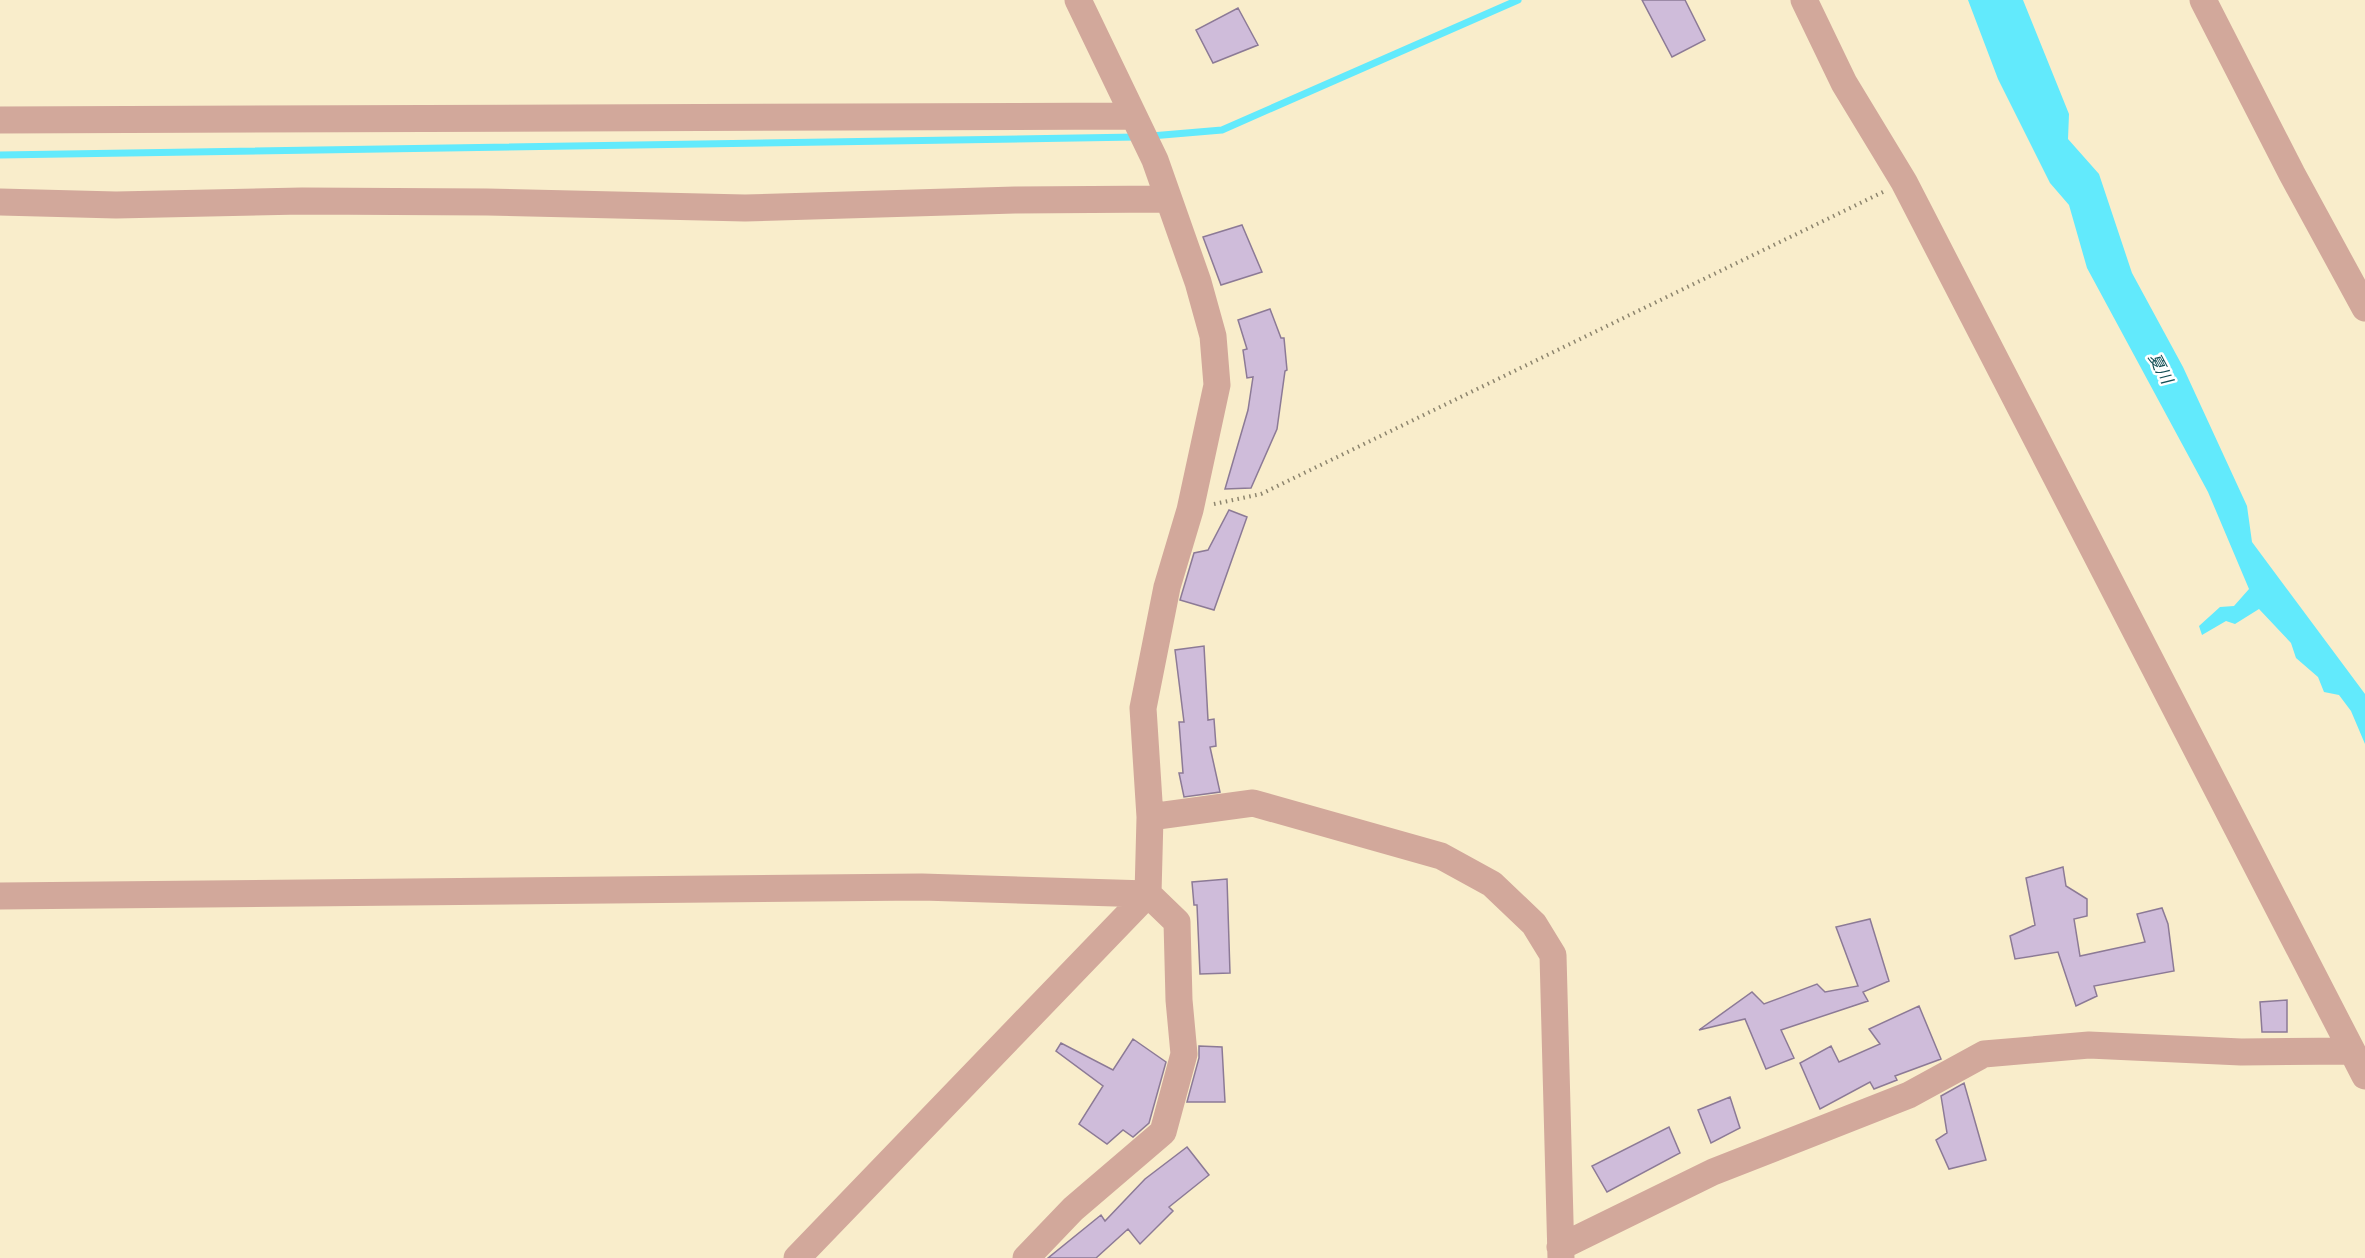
<svg xmlns="http://www.w3.org/2000/svg" width="2365" height="1258" font-family="'Titillium Web','Noto Sans JP',sans-serif">
  <style>
    .water { fill: #62eafc }
    .lines { fill: none; stroke-linecap: round; stroke-linejoin: round }
    .stream { stroke: #62eafc; stroke-width: 7 }
    .building { fill: #cfbcda; stroke: #8c7a96; stroke-width: 1.5 }
    .path { stroke: #8d856e; stroke-width: 4; stroke-dasharray: 1.5 4.5; stroke-linecap: butt }
    .minor { stroke: #d2a89b; stroke-width: 27 }
    .labels { text-anchor: middle; dominant-baseline: central; stroke-width: 5; stroke-linejoin: round; paint-order: stroke }
    .water-label { font-size: 16px; font-style: italic; fill: #134f56; stroke: #fff }
  </style>
  <rect width="100%" height="100%" fill="#f9edcb"/>
  <path class="water" d="M1968 0H2023L2069 114 2068 139 2099 174 2132 273 2183 367 2247 506 2252 542 2365 694V744L2351 711 2339 695 2324 692 2318 677 2296 658 2291 643 2259 609 2235 624 2226 621 2202 635 2199 626 2220 607 2234 606 2249 589 2208 492 2087 268 2069 205 2050 183 1998 79Z"/>
  <g class="lines">
    <path class="stream" d="M1151 136 1222 130 1518 0
      M0 155 1137 137"/>
  </g>
  <path class="building" d="M1642 0H1685L1705 40 1672 57Z
    M1238 8 1258 45 1213 63 1196 30Z
    M1242 225 1262 272 1221 285 1203 237Z
    M1270 309 1281 338H1284L1287 370 1285 371 1277 429 1251 488 1225 489 1248 410 1253 377 1247 378 1243 350 1247 349 1238 320Z
    M1229 510 1247 517 1214 610 1180 600 1194 553 1208 550Z
    M1204 646 1208 720 1214 719 1216 746 1210 747 1220 792 1184 797 1179 773H1183L1179 722H1184L1175 650Z
    M2063 867 2066 886 2087 899V916L2074 919 2080 956 2145 942 2137 914 2162 908 2168 924 2174 971 2094 986 2097 996 2076 1006 2058 952 2015 959 2010 936 2035 925 2026 878Z
    M1227 879 1230 973 1200 974 1197 905H1194L1192 882Z
    M1870 919 1889 981 1863 992 1868 1001 1781 1030 1794 1058 1766 1069 1745 1019 1699 1030 1752 992 1764 1004 1817 984 1825 992 1858 986 1836 927Z
    M2287 1000V1032H2262L2260 1002Z
    M1919 1006 1941 1059 1895 1076 1897 1080 1874 1089 1870 1082 1820 1109 1800 1063 1831 1046 1839 1062 1880 1044 1869 1029Z
    M1133 1039 1166 1062 1149 1123 1133 1137 1123 1130 1107 1144 1079 1124 1103 1086 1056 1051 1061 1043 1113 1070Z
    M1199 1046 1222 1047 1225 1102H1187L1199 1058Z
    M1964 1083 1986 1160 1949 1169 1936 1140 1947 1133 1941 1096Z
    M1730 1097 1740 1128 1711 1143 1698 1110Z
    M1669 1127 1680 1153 1607 1192 1592 1166Z
    M1187 1147 1209 1175 1169 1207 1173 1211 1140 1244 1128 1229 1096 1258H1048L1101 1215 1105 1221 1145 1179Z"/>
  <g class="lines">
    <path class="path" d="M1214 504 1261 494 1883 192"/>
    <path class="minor" d="M1804 0 1844 83 1904 182 2365 1076
      M2203 0 2292 174 2365 308
      M0 120 1133 116
      M0 202 116 205 302 201 487 202 745 208 1015 200 1167 199
      M1150 817 1253 803 1441 856 1492 884 1534 924 1553 955 1561 1258
      M0 896 922 887 1148 894 1177 922 1179 1000 1184 1054 1163 1132 1073 1209 1026 1258
      M1560 1247 1713 1172 1909 1095 1984 1054 2089 1045 2241 1052 2352 1051
      M797 1258 1148 894 1150 817 1143 708 1167 587 1190 510 1217 385 1213 336 1198 282 1155 160 1078 0"/>
  </g>
  <g class="labels">
    <g class="water-label">
      <text transform="translate(2161 368) rotate(62)">夏川</text>
    </g>
  </g>
</svg>
